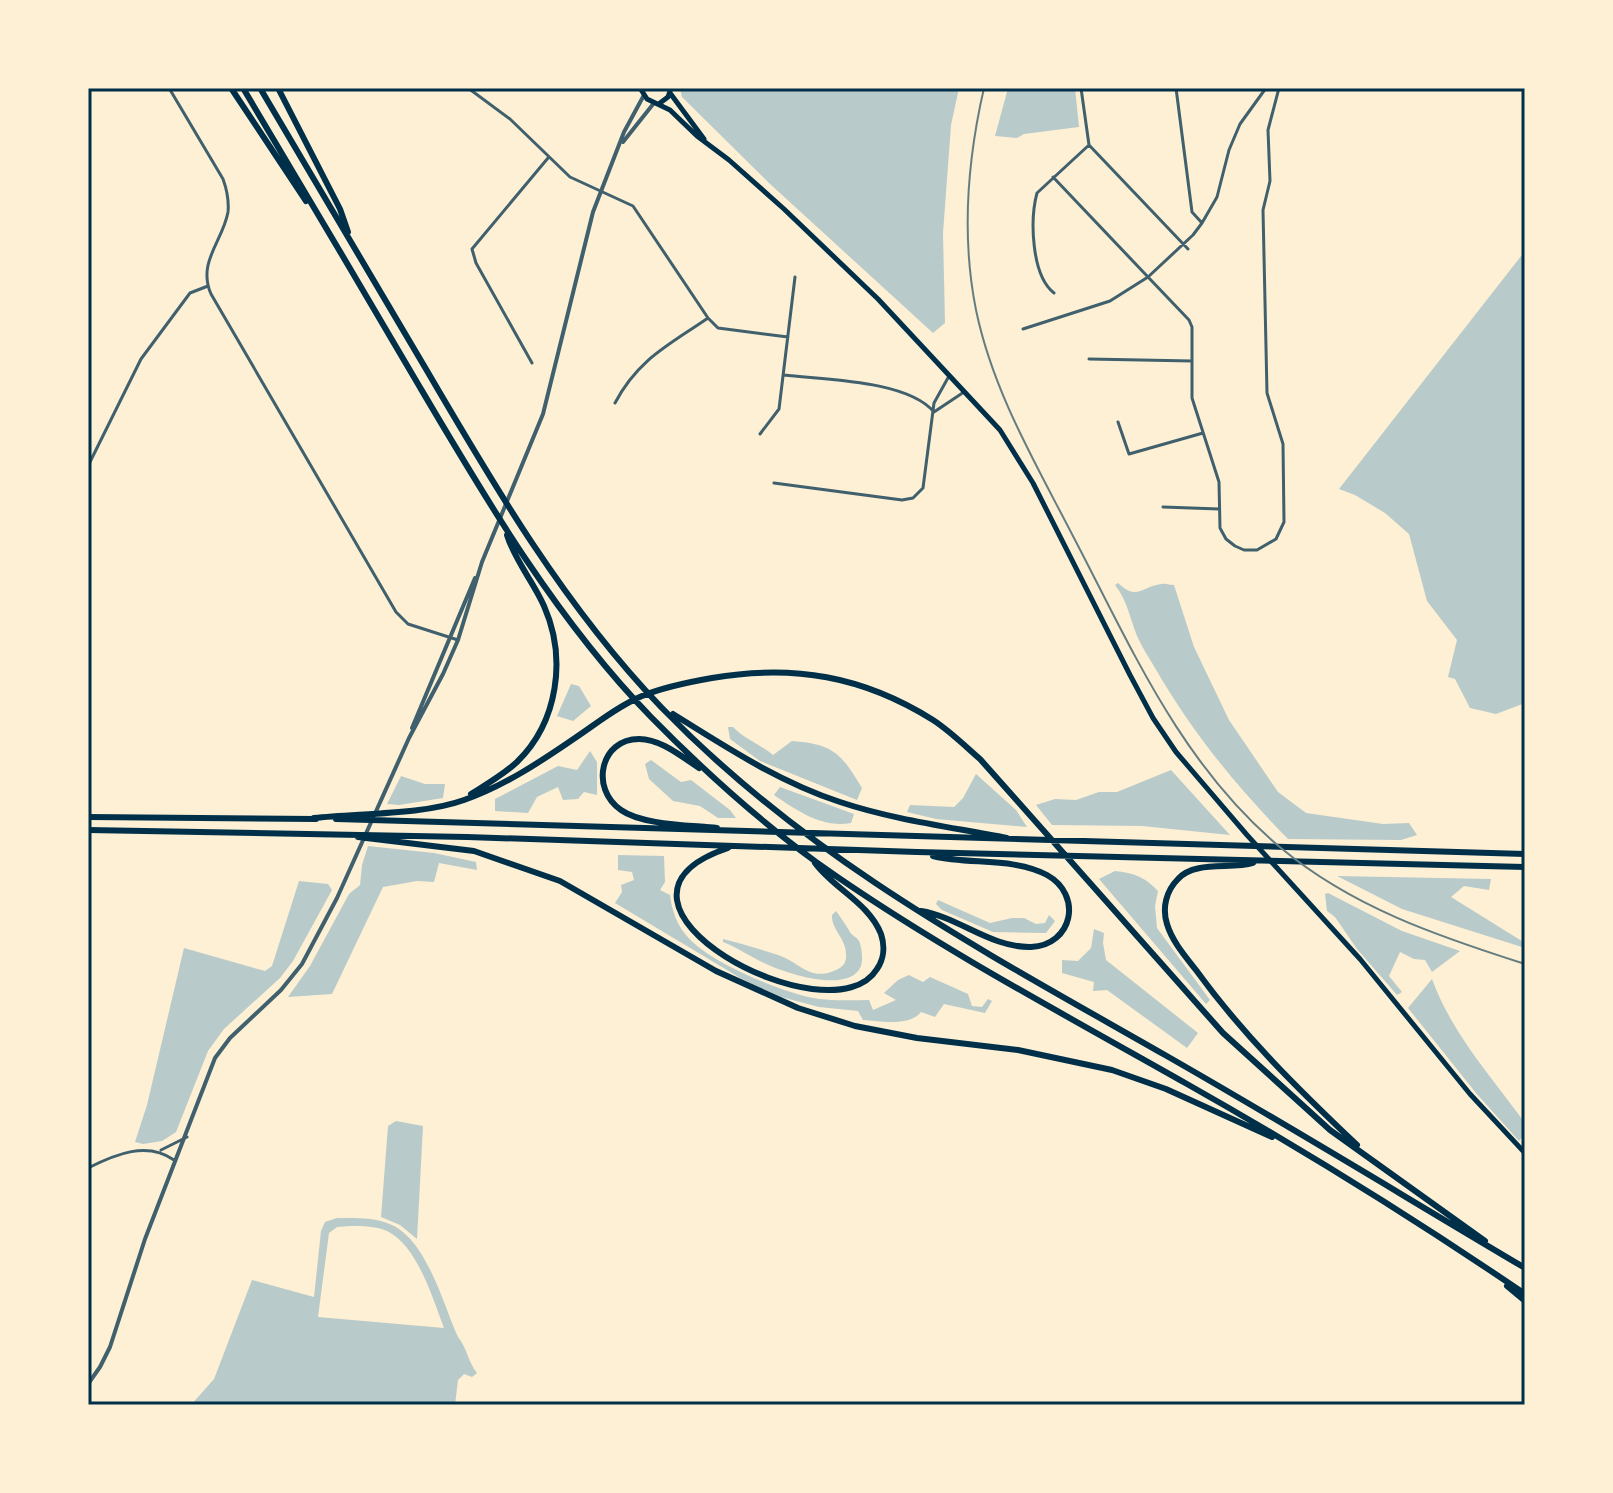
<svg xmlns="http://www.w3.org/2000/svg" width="1613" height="1493" font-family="'PT Sans Narrow',sans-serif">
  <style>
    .green { fill: #b9caca; fill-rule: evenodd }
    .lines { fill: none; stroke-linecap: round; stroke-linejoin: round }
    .minor { stroke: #3f606c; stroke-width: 3 }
    .tertiary { stroke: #3f606c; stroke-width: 4 }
    .secondary { stroke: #003049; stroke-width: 5 }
    .motorway { stroke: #003049; stroke-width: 6 }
    .rail { stroke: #657d81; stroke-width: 2 }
    .neatline { fill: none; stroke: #003049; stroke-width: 3 }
  </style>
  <rect width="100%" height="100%" fill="#fdf0d5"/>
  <path class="green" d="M680 88H959L951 125 943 233 945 323 933 333 769 183 682 97Z
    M1008 88H1075L1079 127 1024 134 1017 138 995 136Z
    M1525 251V703L1496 714 1470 708 1455 679 1448 677 1457 640 1427 601 1409 534 1385 513 1355 495 1339 489Z
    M1118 583C1137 601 1141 587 1161 584 1165 583 1170 585 1174 585L1194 647 1229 720 1278 792 1306 813 1383 824 1409 823 1417 835 1401 840 1288 839C1236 786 1192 732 1155 668 1149 658 1142 647 1137 636 1130 618 1127 600 1115 585Z
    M571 684 579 686 591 706 573 721 557 716Z
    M728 727H733C746 740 760 744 773 755L792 741C833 744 841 753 862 788L857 800 760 761 730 739Z
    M590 751 597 762V795L584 792 578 799 563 800 558 787 537 797 528 813 495 811V799L558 766 577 770Z
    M651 760 681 782 691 780 730 810 736 818H718L700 806 673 801 649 779 645 764Z
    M1171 770 1230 835 1142 826 1052 825 1036 805 1055 799 1076 800 1099 792H1117Z
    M976 774 1016 810 1027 827 936 819 907 812 910 805 954 807 963 798Z
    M401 776 425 784H445L443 798 399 805 387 804Z
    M780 787 854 814 851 823C821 828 798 811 774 795Z
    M368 846 434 853 476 862 477 870 439 863 434 882 417 881 383 887 332 994 288 997 310 966 349 894 360 885 362 865Z
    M618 855 664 856 665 882 660 890 670 895C672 910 676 923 686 935 707 962 785 994 819 999 835 1001 853 1000 869 1000L873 1010 896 1000 884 993 898 980 909 975 923 982 930 977 968 994 972 1006 982 1007 988 999 992 1001 985 1013 944 1004 935 1017 921 1012C909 1027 880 1021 863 1020L858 1011 819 1007 781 997 742 979 615 903 622 892 621 885 634 880 632 872 618 870Z
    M1115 871C1134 873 1145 877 1158 891L1155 906 1157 928 1210 1000 1206 1004 1099 879Z
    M1337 876 1491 879 1489 890 1464 886 1451 897 1525 943V948L1402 909Z
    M299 881 328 884 332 890 293 961 280 978 224 1029 208 1051 176 1132 162 1141 143 1144 135 1142 147 1105 184 948 265 971 272 966Z
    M1328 893 1402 931 1460 951 1432 972 1425 960 1414 959 1400 952 1389 976 1402 992 1397 995 1357 949 1335 917 1327 911 1325 894Z
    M938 900 990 923 1012 918H1024L1036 924 1045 923 1049 915 1055 921 1046 933 993 932 942 910 936 904Z
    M836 911C841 918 846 925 850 932 852 936 857 937 859 941 862 947 863 960 861 966 850 993 793 975 773 967 755 960 741 949 723 942V939C742 944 760 949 778 955 801 963 810 982 836 970 843 967 846 963 846 956 847 939 831 930 832 915Z
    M1094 929 1104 933 1103 943 1106 960 1198 1033 1187 1048 1107 990 1093 991 1094 982 1062 973V960L1078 961 1091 948Z
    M1432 979C1452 1034 1491 1076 1525 1123V1134L1519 1141 1476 1093 1408 1008Z
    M396 1121 423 1126 417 1239 400 1225 381 1217 388 1126Z
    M337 1218C354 1218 371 1217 387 1223 426 1236 442 1302 458 1337 467 1348 468 1362 477 1373L472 1377 464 1374 458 1380 455 1405H191L214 1379 252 1280 314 1297 321 1231 325 1222ZM350 1226C363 1226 375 1226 387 1231 417 1245 433 1299 444 1328L318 1317 329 1233 337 1227Z"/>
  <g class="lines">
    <path class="minor" d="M169 88 223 179C227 190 229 201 228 212 223 241 197 262 211 294L396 612 408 624 458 640
      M468 88 510 119 570 177 633 206 708 318 718 328 788 337
      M1081 88 1089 145 1188 249
      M1176 88 1192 212 1202 223
      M1266 88 1240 124 1229 150 1217 197 1202 223 1193 235 1148 277 1189 320 1192 327V398L1219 482 1220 528 1226 539 1235 546 1244 550H1257L1276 539 1284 522 1283 444 1267 393 1263 210 1270 181 1268 130 1279 88
      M1054 293C1031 275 1030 219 1037 193L1089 145
      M1023 329 1110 301 1148 277 1053 177
      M1089 359 1192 361
      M532 363 476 263 472 249 548 158
      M784 375C825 380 907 380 934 412
      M615 403C638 359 669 345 708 318
      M934 412 964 392
      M1118 422 1129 454 1203 433
      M760 434 779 409 795 277
      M88 466 141 359 190 293 208 286
      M774 483 902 500 913 498 923 488 934 403 949 376
      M1163 507 1219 509
      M161 1150 187 1137
      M88 1168C116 1154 147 1141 174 1160"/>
    <path class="tertiary" d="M623 142 654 103
      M412 728 475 578
      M88 1384 100 1367 110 1347 145 1239 215 1058 230 1038 281 990 302 964 337 898 409 738 443 674 458 640 482 562 543 414 593 212 624 132 644 95"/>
    <path class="secondary" d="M640 88 647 99 670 110 697 136 729 160 784 209 878 299 1000 430 1033 483 1130 675 1153 718 1176 752 1247 835 1360 959 1470 1094 1525 1153
      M670 93 704 139
      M660 103 668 97 671 88"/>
    <path class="motorway" d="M231 88 306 201
      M243 88C302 187 360 285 418 384 487 501 556 619 651 717 708 775 769 830 836 876 948 953 1069 1017 1187 1084 1302 1149 1415 1219 1525 1294
      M260 88C314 180 369 272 423 364 493 484 564 606 661 707 809 860 983 951 1165 1055 1286 1124 1405 1197 1525 1268
      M278 88 340 209 348 232
      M673 714C726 747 779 782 840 802 894 820 951 827 1007 838
      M699 768C682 757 661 739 639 739 600 739 590 789 621 810 642 825 690 825 717 828
      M471 794C487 784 503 775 517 762 558 722 567 658 544 606 533 581 515 561 507 535
      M88 817 316 819
      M314 818C359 813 423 815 464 800 504 786 540 762 575 738 596 724 618 706 642 696 664 687 689 682 712 678 793 664 863 676 933 720 950 731 965 746 980 759L1223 1033 1330 1130 1485 1241
      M336 819 1525 854
      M88 830 467 837 917 852 1525 867
      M358 837 474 851 560 881 716 971 798 1008 855 1026 917 1038 1018 1050 1112 1070 1166 1089 1272 1137
      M728 848C567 902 832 1043 877 969 884 959 885 946 881 934 869 903 834 889 815 863
      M1253 863C1231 870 1195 860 1178 879 1166 891 1162 908 1167 924 1172 941 1185 956 1196 970 1243 1035 1299 1090 1357 1145
      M921 911C959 917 991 948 1031 947 1073 945 1083 895 1047 875 1013 857 969 865 933 856
      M1507 1286 1525 1301"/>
    <path class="rail" d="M984 88C967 162 961 235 976 310 993 392 1036 464 1074 538 1132 649 1182 766 1281 848 1352 907 1437 936 1525 964"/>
  </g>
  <rect width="1613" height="1493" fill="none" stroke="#fdf0d5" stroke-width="180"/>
  <rect x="90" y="90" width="1433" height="1313" class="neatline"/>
</svg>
